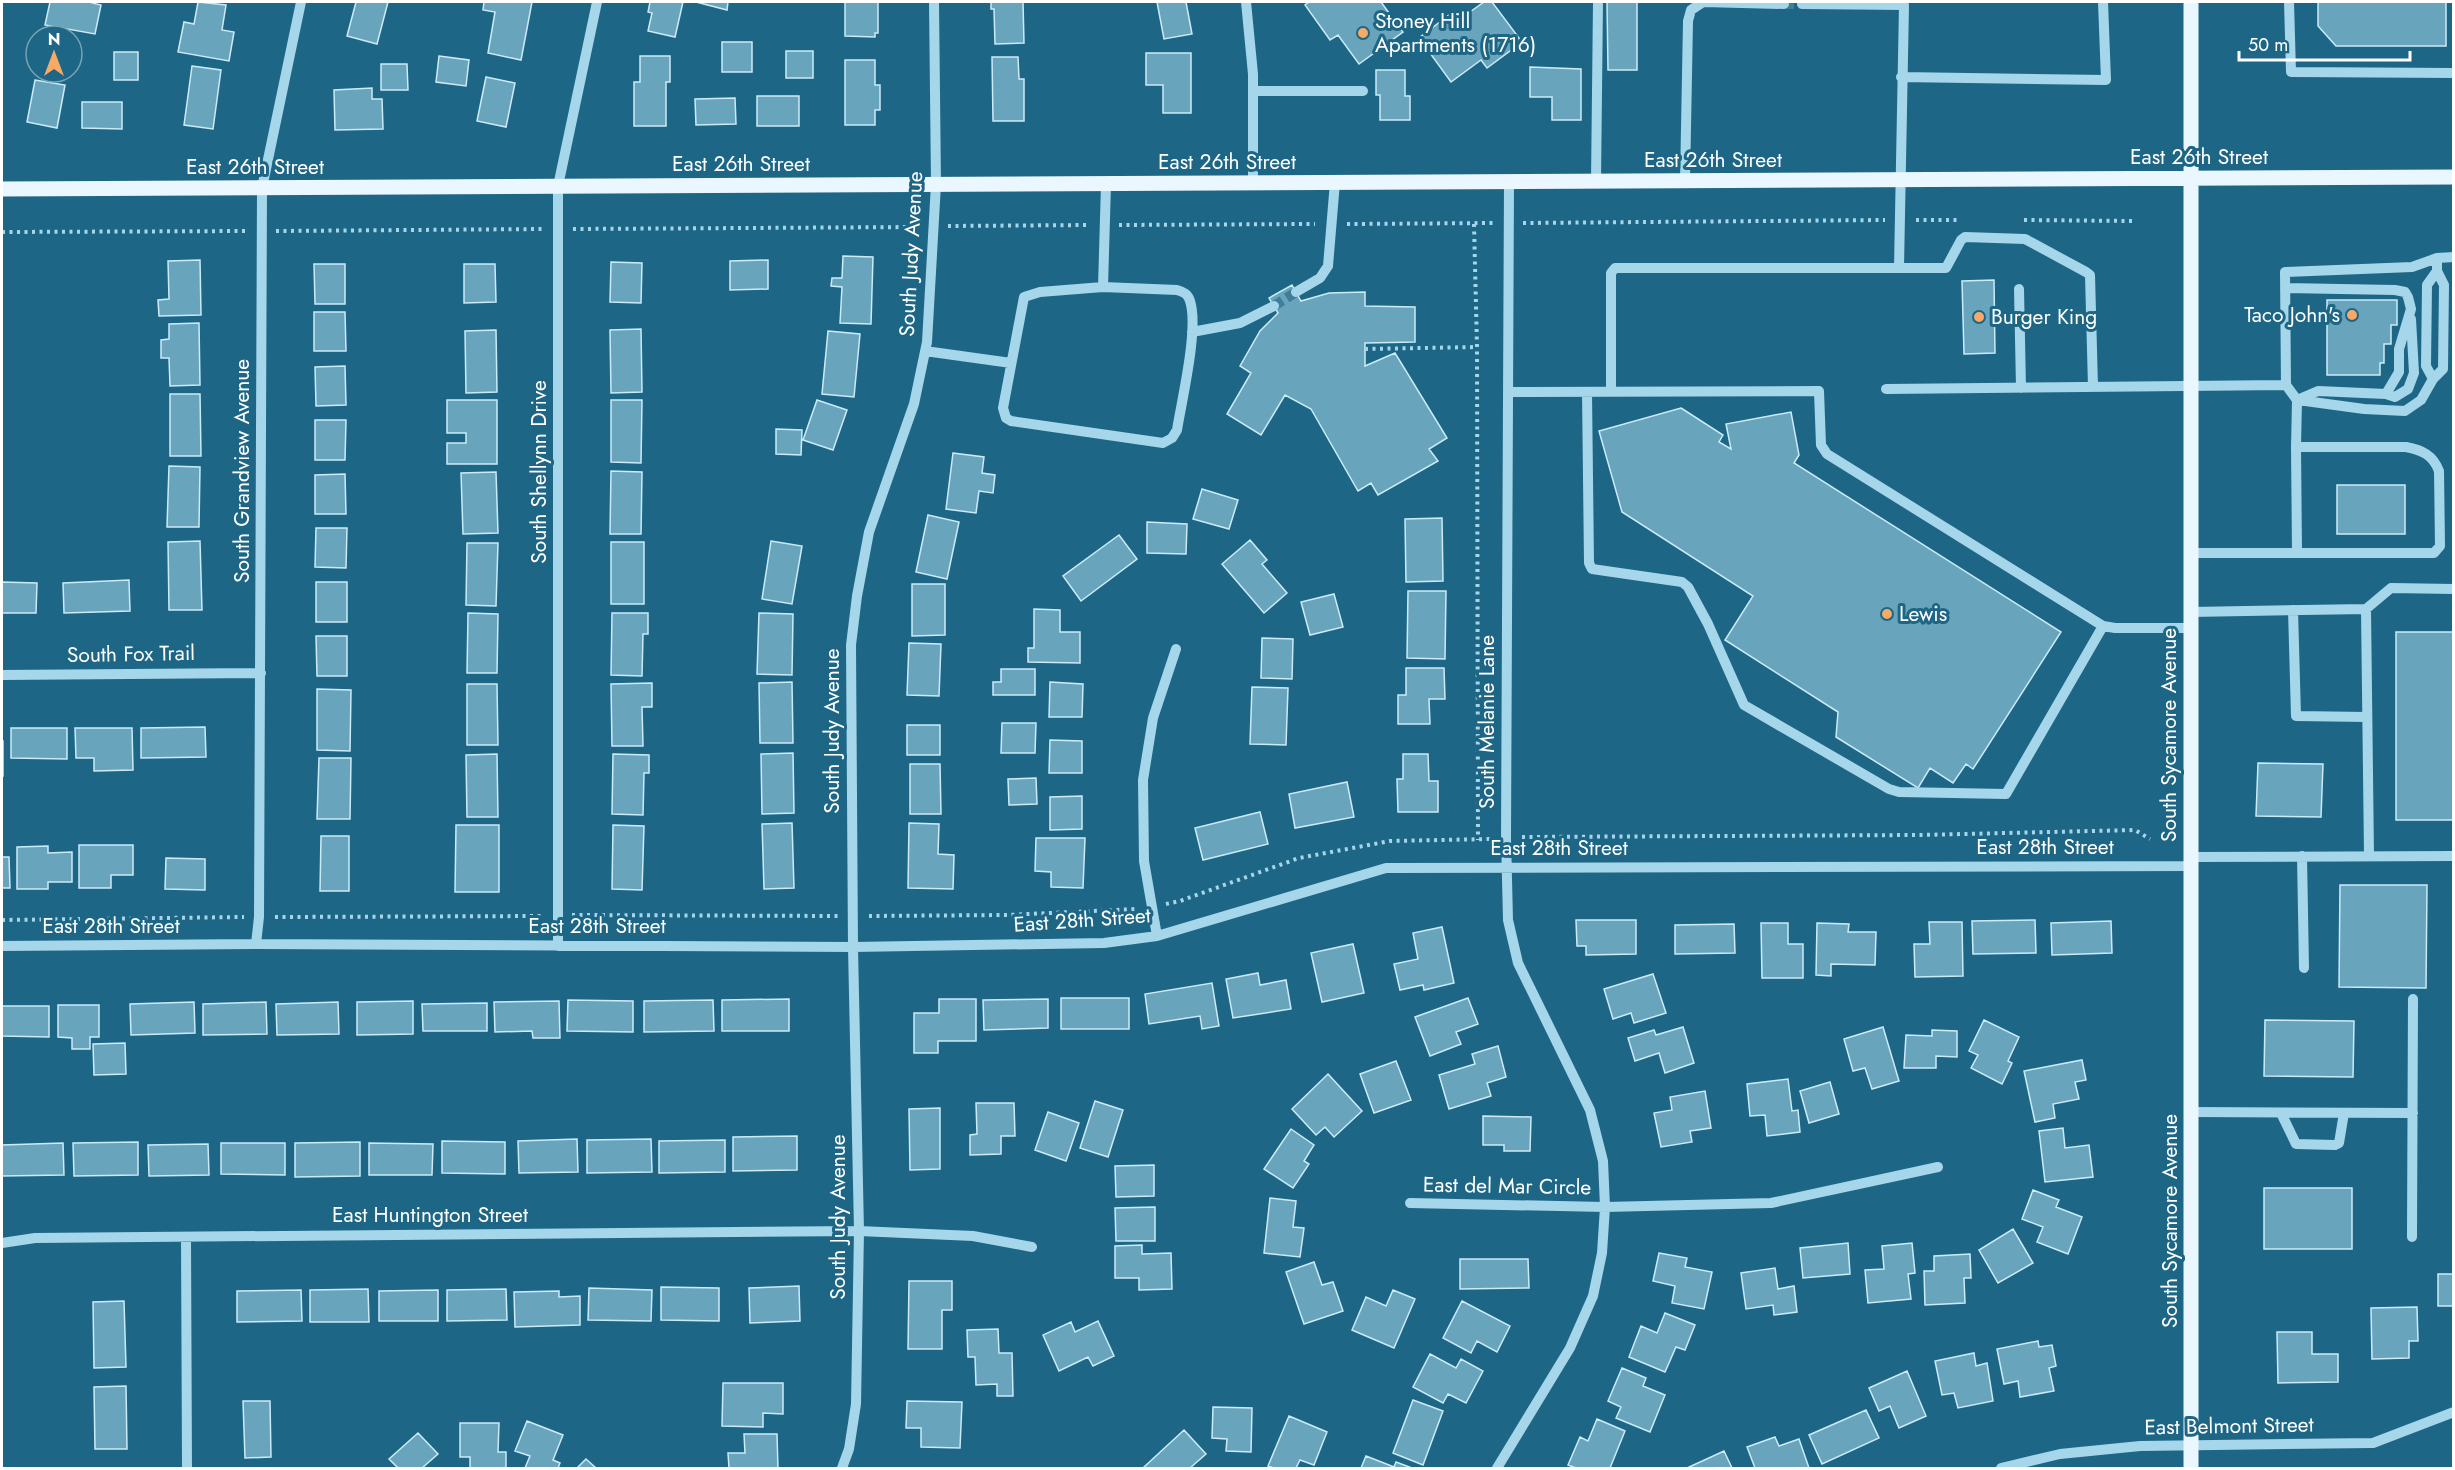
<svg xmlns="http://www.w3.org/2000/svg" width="2455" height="1470" font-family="Jost,sans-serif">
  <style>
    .building { fill: #69a4bd; stroke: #cbebf8; stroke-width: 1.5 }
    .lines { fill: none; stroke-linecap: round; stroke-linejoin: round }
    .minor-tunnel { stroke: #407d97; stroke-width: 10; stroke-dasharray: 10 5; stroke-linecap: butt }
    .path { stroke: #a6d6ea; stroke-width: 4; stroke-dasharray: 3 4.5; stroke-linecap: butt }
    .minor { stroke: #a6d6ea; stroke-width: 10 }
    .major { stroke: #eaf7fe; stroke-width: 15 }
    .poi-dot { fill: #f9a966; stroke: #1e6685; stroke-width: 2 }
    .labels { text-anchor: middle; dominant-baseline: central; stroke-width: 6; stroke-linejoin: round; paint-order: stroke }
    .poi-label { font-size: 21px; fill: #fff; stroke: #1e6685; text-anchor: start }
    .street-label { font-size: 21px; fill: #fff; stroke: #1e6685 }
  </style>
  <rect width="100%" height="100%" fill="#1e6685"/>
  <path class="building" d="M50 2H92V3L101 5 95 34 45 25Z
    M198 2 226 5 222 30 234 32 229 61 178 52 184 22 194 24Z
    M356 2H388L377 44 347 36Z
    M484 2H532L521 60 488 53 495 12 483 10Z
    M650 2H683L675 37 648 31 652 13 648 12Z
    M696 2H728L727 10Z
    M845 2H878V33H875V37L845 36Z
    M991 2H1023L1024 43 995 44 994 9H991Z
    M1157 2H1186L1192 34 1164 39Z
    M1309 2H1381L1403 32 1359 64 1338 35 1330 40 1305 5Z
    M1484 2H1492L1522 42 1487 68 1481 60 1451 82 1419 38 1454 11 1460 19Z
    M1607 2H1637V70H1608Z
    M2318 2H2446V46H2336L2318 26Z
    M722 42H752V72H722Z
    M786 51H813V78H786Z
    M114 52H138V80H114Z
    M1146 53H1191V113H1163V85H1146Z
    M439 56 469 60 466 86 436 82Z
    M640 56H670V82H666V126H634V82H640Z
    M992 57H1018L1019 79H1024V121H993Z
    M845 60H875V85H880V110H875V125H845Z
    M381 64H407L408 90H381Z
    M192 66 221 70 213 129 184 125Z
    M1530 67 1581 69V120H1552V97H1530Z
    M1376 70H1405V96H1410V120H1380V95H1376Z
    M486 77 515 83 506 127 477 121Z
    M35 80 65 85 57 128 27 122Z
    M372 88V99H382L383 129 335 130 334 90Z
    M757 96H799V126H757Z
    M735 98 736 124 696 125 695 99Z
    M82 102H122V129L82 128Z
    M843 256 873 257 871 324 840 323 842 287 831 286 832 278H842Z
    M200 260 201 315 159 316 158 300 169 299 168 261Z
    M768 260V289L730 290V261Z
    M611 262 642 263 641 303 610 302Z
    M314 264H345V304H315Z
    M464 264H495L496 302 464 303Z
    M1994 280 1995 353 1964 354 1962 281Z
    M1292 285 1301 301 1329 293 1365 292V306L1415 307V342L1365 343V366L1395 353 1447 438 1429 449 1438 461 1378 495 1371 483 1358 491 1311 409 1285 395 1261 435 1227 414 1251 373 1240 366 1260 331 1278 313 1269 298Z
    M2327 300H2397V325H2391V344H2384V363H2380V375H2327Z
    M314 312H345L346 351H314Z
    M199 323 200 385 170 386 169 358H161V340L169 339V324Z
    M641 329 642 392 611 393 610 330Z
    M496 330 497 392 466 393 465 331Z
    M828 331 860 334 854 397 822 394Z
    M345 366 346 405 316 406 315 367Z
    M170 394H200L201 456H170Z
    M447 400H497V464H447V443H466V433H447Z
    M611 400H642L641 463 611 462Z
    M817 400 847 410 833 450 803 440Z
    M1681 408 1723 435 1719 442 1731 449 1726 424 1791 412 1799 455 1794 463 2061 632 1973 769 1966 764 1953 783 1930 768 1918 788 1836 737 1838 712 1725 640 1753 596 1622 512 1599 431Z
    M315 420H346L345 460H315Z
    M776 429 802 430 801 455 776 454Z
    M953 453 984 457 982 473 995 475 993 493 979 491 976 513 946 509Z
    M169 466 200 467 199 527H167Z
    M611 471 642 472 641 534H610Z
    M496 472 498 533 463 534 461 473Z
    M345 474 346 514H315V475Z
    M2337 485H2405V534H2337Z
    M1202 489 1238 500 1229 529 1193 519Z
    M928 515 959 522 947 579 916 572Z
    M1442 518 1443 581 1406 582 1405 519Z
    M1147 522 1187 524 1186 554 1147 553Z
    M316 528H347L346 568 315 567Z
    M1119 535 1137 559 1081 601 1063 576Z
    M1250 540 1267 560 1262 564 1287 593 1264 613 1222 564Z
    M200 541 202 610H169L168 542Z
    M771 541 802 546 792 604 762 599Z
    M611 542H644V604H611Z
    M467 543H498L496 606 466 605Z
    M129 580 130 611 64 613 63 583Z
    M2 582 37 583 36 613H2Z
    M316 582H347V622H316Z
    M912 584H945V635L912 636Z
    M1408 591H1446L1445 659 1407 658Z
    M1334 594 1343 627 1310 635 1301 602Z
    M1034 609 1060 610V632H1080V663L1028 662V648H1034Z
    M468 613 498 614 497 673H467Z
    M612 613H648V634H643L642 676 611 675Z
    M759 613 793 614 792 675 757 674Z
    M2396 632H2454V820H2396Z
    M316 636H347V676H317Z
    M1262 638 1293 639 1292 679 1261 678Z
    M909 643 941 644 939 696 907 695Z
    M1406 668H1444L1445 699H1429L1430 724H1398V695H1406Z
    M1001 669H1035V695H993V682H1001Z
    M792 682 793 743H760L759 683Z
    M1050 682 1083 684 1082 717H1049Z
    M652 683V707H642L643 746H612L611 684Z
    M467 684H497L498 745H467Z
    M1252 687 1288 688 1286 745 1250 744Z
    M317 689 351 690 350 751 317 750Z
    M1002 723H1036L1035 753H1001Z
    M907 725H940V755H907Z
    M205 727 206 757 141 758V728Z
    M11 728H67V759L11 758Z
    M75 728H132L133 770 94 771V758H76Z
    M1050 740 1082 741V773H1049Z
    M2 741H3V776H2Z
    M793 753 794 813 762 814 761 754Z
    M497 754 498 817H467L466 755Z
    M613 754 649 755V773H644L643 815 612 814Z
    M1403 754H1428L1429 781H1438V812H1398L1397 779H1403Z
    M319 758H351L350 819H317Z
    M2258 763 2323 764 2321 817 2256 816Z
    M910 764H940L941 814H910Z
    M1036 778 1037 804 1009 805 1008 779Z
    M1347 782 1354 817 1295 828 1289 794Z
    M1082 796V829L1050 830V797Z
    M1260 812 1268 844 1203 860 1195 828Z
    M792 823 794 888 764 889 762 824Z
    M909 823 939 824 938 854 954 855 953 889 908 888Z
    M456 825H499V892H455Z
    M613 825 644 826 642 890 612 889Z
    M321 836H349V891H320Z
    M1036 838H1085L1083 888 1051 887V872L1035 871Z
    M79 845H133V875H111V888H79Z
    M48 846V853L72 852V882H48V889H17V847Z
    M2 857H9L10 888H2Z
    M166 858 205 859V890L165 889Z
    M2340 885H2427L2426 988 2339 987Z
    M1576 920H1636V954L1586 955V946H1577Z
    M2035 920 2036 953 1973 954 1972 921Z
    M2111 921 2112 953 2052 955 2051 923Z
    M1929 922H1962L1963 976 1915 977 1914 944H1930Z
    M1761 923H1788V944H1803V978H1762Z
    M1817 923 1849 924 1848 932H1876L1875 965 1831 964V976L1816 975Z
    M1734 924 1735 953 1675 954V925Z
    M1442 927 1454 983 1424 990 1423 985 1400 990 1394 964 1418 959 1413 933Z
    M1353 944 1364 993 1322 1002 1311 953Z
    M1258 973 1260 985 1286 980 1291 1009 1233 1018 1226 979Z
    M1653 974 1666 1013 1634 1023 1631 1013 1613 1019 1604 989Z
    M1212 983 1219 1026 1202 1029 1200 1016 1149 1024 1145 994Z
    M1061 998H1129V1029H1061Z
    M1468 998 1478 1024 1456 1032 1461 1044 1430 1056 1415 1017Z
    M789 999V1031H722V1000Z
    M939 999H976V1041H938V1053H914V1013H939Z
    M1048 999V1028L984 1030 983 1000Z
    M568 1000 633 1001V1032L567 1031Z
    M713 1000 714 1031 644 1032V1001Z
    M413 1001V1034L357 1035V1002Z
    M559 1001 560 1038H533L532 1031 495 1032 494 1002Z
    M194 1002 195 1033 131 1035 130 1004Z
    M266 1002 267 1034 203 1035V1004Z
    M338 1002 339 1034 277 1035 276 1004Z
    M487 1003V1031H423L422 1004Z
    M58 1005H99V1037H90V1049H72V1038L58 1037Z
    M2 1006H49V1037L2 1036Z
    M1984 1020 2019 1037 2008 1061 2012 1063 2002 1084 1971 1068 1978 1055 1969 1051Z
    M2265 1020 2354 1021 2353 1077 2264 1076Z
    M1683 1027 1694 1063 1665 1073 1659 1053 1635 1061 1628 1038 1654 1030 1656 1035Z
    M1883 1027 1899 1081 1872 1089 1865 1068 1853 1071 1844 1039Z
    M1932 1030 1957 1031V1057L1936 1056V1068H1904L1906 1035 1932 1036Z
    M125 1043 126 1074 94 1075 93 1044Z
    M1498 1046 1506 1077 1487 1083 1491 1096 1449 1109 1439 1075 1475 1064 1472 1054Z
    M2082 1060 2086 1080 2075 1082 2079 1099 2053 1104 2055 1118 2035 1122 2024 1071Z
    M1396 1061 1411 1100 1374 1113 1360 1074Z
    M1328 1074 1362 1111 1334 1137 1325 1127 1316 1135 1292 1109Z
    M1788 1079 1792 1111 1798 1110 1800 1132 1767 1136 1765 1115 1750 1116 1747 1084Z
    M1830 1082 1839 1114 1809 1123 1800 1091Z
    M1705 1091 1711 1128 1690 1131 1692 1142 1661 1147 1654 1113 1672 1110 1670 1097Z
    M1095 1101 1123 1110 1108 1157 1080 1148Z
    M976 1103H1014L1015 1136H1001V1154L970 1155V1135L977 1134Z
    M940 1108V1169L910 1170 909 1109Z
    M1048 1112 1079 1123 1066 1161 1035 1150Z
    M1483 1116 1531 1117 1530 1151H1504V1145H1483Z
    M2063 1128 2065 1148 2089 1145 2093 1177 2045 1182 2039 1131Z
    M1291 1129 1314 1145 1304 1161 1309 1164 1293 1188 1264 1169Z
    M797 1136V1170L733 1171V1137Z
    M577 1139 578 1172 519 1173 518 1141Z
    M651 1139 652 1172 587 1173V1140Z
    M725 1140V1172L659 1173V1141Z
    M442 1141 505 1142V1174L442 1173Z
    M138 1142V1175L74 1176 73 1143Z
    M360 1142V1176L295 1177V1143Z
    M63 1143 64 1175 2 1176V1145Z
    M221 1143H285V1175L221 1174Z
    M369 1143 433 1144 432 1175H369Z
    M208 1144 209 1175 149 1176 148 1145Z
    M1154 1165V1196L1116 1197 1115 1166Z
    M2264 1188H2352V1249H2264Z
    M2033 1190 2059 1200 2056 1207 2082 1217 2068 1254 2037 1242 2043 1227 2022 1219Z
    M1270 1198 1296 1201 1293 1227 1304 1228 1300 1257 1264 1253Z
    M1155 1207V1241H1116L1115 1208Z
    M2013 1229 2033 1263 1998 1283 1979 1250Z
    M1848 1243 1850 1274 1803 1278 1800 1248Z
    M1912 1243 1915 1273 1908 1274 1911 1299 1868 1303 1865 1270 1884 1269 1882 1246Z
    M1142 1245V1254L1171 1253 1172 1289 1139 1290V1278H1115V1246Z
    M1659 1253 1687 1258 1685 1267 1712 1272 1704 1309 1672 1303 1675 1286 1653 1281Z
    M1970 1254 1971 1278H1964L1965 1303 1925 1305 1924 1271H1934V1256Z
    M1460 1259H1528L1529 1288 1460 1289Z
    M1314 1262 1322 1285 1333 1282 1343 1311 1304 1324 1286 1272Z
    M1775 1268 1778 1289 1794 1286 1797 1312 1774 1315 1773 1305 1746 1309 1741 1273Z
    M2438 1274H2454V1320L2453 1306H2438Z
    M909 1281H952V1310H942V1349H908Z
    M799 1286 800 1321 750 1323 749 1288Z
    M661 1287 719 1288V1321L661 1320Z
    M589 1288 652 1290 651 1321 588 1320Z
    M368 1289 369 1322H310V1290Z
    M506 1289 507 1320 447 1321V1290Z
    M301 1290 302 1321 237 1322V1291Z
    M438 1290V1321H379V1291Z
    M1393 1290 1415 1299 1394 1348 1352 1330 1366 1297 1386 1306Z
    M559 1291V1297L580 1296V1325L515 1327 514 1292Z
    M124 1301 126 1367 94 1368 93 1302Z
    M1462 1301 1510 1326 1497 1352 1477 1341 1471 1353 1443 1338Z
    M2417 1307 2418 1341H2409V1358L2372 1359 2371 1308Z
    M1665 1313 1695 1325 1685 1350 1676 1347 1665 1372 1629 1357 1641 1326 1657 1333Z
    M1098 1321 1114 1356 1093 1366 1088 1357 1059 1371 1043 1335 1071 1322 1075 1332Z
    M998 1329 999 1353H1012L1013 1396H997V1384L976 1385 975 1357H968L967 1330Z
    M2277 1332H2312V1354H2338V1382L2278 1383Z
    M2038 1341 2039 1347 2052 1345 2056 1366 2049 1368 2054 1391 2020 1397 2018 1381 2004 1384 1997 1349Z
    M1974 1353 1976 1366 1987 1363 1993 1401 1958 1408 1954 1393 1942 1395 1935 1361Z
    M1430 1354 1456 1368 1461 1359 1483 1371 1466 1403 1448 1394 1443 1403 1413 1387Z
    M1622 1368 1646 1378 1643 1386 1665 1395 1650 1432 1616 1418 1621 1407 1608 1401Z
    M1907 1371 1926 1416 1899 1428 1890 1406 1879 1411 1869 1388Z
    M723 1383H783V1414L763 1413V1427L722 1426Z
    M126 1386 127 1449H95L94 1387Z
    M1413 1400 1443 1411 1423 1465 1393 1453Z
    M243 1401H270L271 1457 245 1458Z
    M907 1401 962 1402 960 1448 921 1447V1428H906Z
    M1213 1407 1252 1408 1251 1452 1226 1451 1227 1439 1212 1438Z
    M1866 1410 1879 1438 1822 1464 1809 1435Z
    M1289 1416 1327 1432 1314 1465 1300 1460 1296 1468H1274L1268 1466Z
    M1597 1419 1625 1431 1610 1468H1576L1568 1465 1580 1437 1588 1441Z
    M527 1421 563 1435 553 1460 560 1463 558 1468H525L530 1456 515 1451Z
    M460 1423H499L498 1452H506V1468H470V1457H460Z
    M1184 1430 1206 1454 1190 1468H1145L1144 1467Z
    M418 1433 438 1454 422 1468H398L389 1459Z
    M744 1434H777L778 1468H729L728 1453H745Z
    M1775 1437 1779 1446 1799 1439 1809 1468H1755L1747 1447Z
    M1724 1451 1732 1468H1687Z
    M1366 1456 1394 1467 1396 1462 1412 1468H1361Z
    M586 1459 596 1468H577Z"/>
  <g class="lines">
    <path class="minor-tunnel" d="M1784 4H1802
      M1274 306 1296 292"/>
    <path class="path" d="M1916 220H1960
      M2024 220 2132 221
      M1523 223 1885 220
      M1347 224 1495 223
      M1474 224 1477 347 1478 840
      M1119 225 1315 224
      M948 226 1090 225
      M573 229 919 227
      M276 231 544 229
      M2 232 247 231
      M1365 349 1477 347
      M1522 837 1921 835 2135 830 2150 839
      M1166 904 1180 901 1299 858 1390 841 1491 839
      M572 915 838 916
      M869 916 1007 915 1137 909
      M275 917 544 916
      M2 920 244 917"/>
    <path class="minor" d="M1246 2 1253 74V183
      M2289 2 2291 72 2454 73
      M1901 77 2106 80 2103 2
      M1253 91H1363
      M1596 181 1598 2
      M1685 181 1688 21 1691 10 1703 2 1784 4
      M1899 268H1946L1961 240 1965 237 2025 239 2086 272 2090 275 2093 387
      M1103 287 1040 292 1024 297 1003 408 1006 418 1011 421 1163 443 1172 438 1177 430C1182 399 1199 328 1190 301 1188 294 1184 292 1177 290L1103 287 1106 184
      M2285 288 2395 290 2405 292 2408 297 2411 309 2399 349V372L2386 394 2318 391 2297 400
      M2019 289 2021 388
      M1296 292 1320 278 1328 266 1335 182
      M1192 332 1240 323 1274 306
      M925 351 1011 363
      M2433 379 2426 366 2427 285 2437 271
      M2286 385 2297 400 2296 447
      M1886 389 2286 385 2285 272 2412 267 2437 258 2454 257
      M1509 392 1819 391 1821 445 1827 454 2103 626 2115 628H2191
      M1587 392 1589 563 1592 569 1682 582 1688 587 1708 624 1744 705 1889 789 1899 792 2006 794 2103 626
      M1611 392V273L1615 268H1899L1904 5 1802 4
      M2386 394 2395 397 2408 389 2414 373 2411 319
      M2298 400 2364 409 2405 411 2421 400 2433 379 2443 369 2444 285 2437 271V258
      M2191 553H2434L2440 546 2439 471C2433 455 2422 450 2406 447H2296L2297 553
      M2366 609 2369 856
      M2293 610 2296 716 2367 717
      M2191 612 2366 609 2391 588 2454 589
      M2 675 261 673
      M2302 856 2304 968
      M2190 857 2454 856
      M1157 936 1144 861 1143 780 1153 718 1176 649
      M256 944 259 917 262 188 301 2
      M2 946 256 944 853 947 1104 943 1157 936 1386 868 2190 866
      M558 946V186L597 2
      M2190 1112 2413 1113
      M2281 1113 2296 1144 2335 1145 2339 1143 2344 1113
      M1410 1203 1605 1207 1771 1203 1938 1167
      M186 1237 187 1468
      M2412 1237 2413 999
      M2 1243 35 1238 859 1231 973 1236 1032 1247
      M842 1468 849 1449 856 1404 859 1231 853 947 851 645 857 596 869 532 914 404 927 342 936 184 934 2
      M1497 1468 1570 1348 1593 1296 1602 1253 1605 1207 1603 1161 1590 1110 1518 963 1508 920 1506 838 1509 182
      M2001 1468 2060 1454 2140 1446 2373 1443 2454 1412"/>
    <path class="major" d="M2191 2V1468
      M2 189 2454 177"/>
  </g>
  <g class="poi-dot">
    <circle cx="1363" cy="33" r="6"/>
    <circle cx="2352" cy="315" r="6"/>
    <circle cx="1979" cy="317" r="6"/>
    <circle cx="1887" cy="614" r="6"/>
  </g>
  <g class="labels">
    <g class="poi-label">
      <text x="1375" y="21">Stoney Hill<tspan x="1375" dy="24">Apartments (1716)</tspan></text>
      <text x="2340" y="315" text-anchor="end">Taco John's</text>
      <text x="1991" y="317">Burger King</text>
      <text x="1899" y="614">Lewis</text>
    </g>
    <g class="street-label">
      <text x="2199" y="157">East 26th Street</text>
      <text x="1713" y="160">East 26th Street</text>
      <text x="1227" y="162">East 26th Street</text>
      <text x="741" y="164">East 26th Street</text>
      <text x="255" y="167">East 26th Street</text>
      <text transform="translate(911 254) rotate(-87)">South Judy Avenue</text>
      <text transform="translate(242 471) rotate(-90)">South Grandview Avenue</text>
      <text transform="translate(539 472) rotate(-90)">South Shellynn Drive</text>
      <text transform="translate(131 654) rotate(-1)">South Fox Trail</text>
      <text transform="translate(1487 722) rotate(-90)">South Melanie Lane</text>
      <text transform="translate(832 731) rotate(-90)">South Judy Avenue</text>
      <text transform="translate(2169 735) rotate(-90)">South Sycamore Avenue</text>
      <text x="2045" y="847">East 28th Street</text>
      <text x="1559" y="848">East 28th Street</text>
      <text transform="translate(1082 920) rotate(-4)">East 28th Street</text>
      <text x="111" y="926">East 28th Street</text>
      <text x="597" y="926">East 28th Street</text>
      <text transform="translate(1507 1186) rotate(1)">East del Mar Circle</text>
      <text x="430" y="1215">East Huntington Street</text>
      <text transform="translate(838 1217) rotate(-90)">South Judy Avenue</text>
      <text transform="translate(2170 1221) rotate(-90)">South Sycamore Avenue</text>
      <text transform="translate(2229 1426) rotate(-1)">East Belmont Street</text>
    </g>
  </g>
  <rect width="2455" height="1470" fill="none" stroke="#ffffff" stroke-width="6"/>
  <g transform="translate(54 54)"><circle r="28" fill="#1e6685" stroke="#78a3b6" stroke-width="1.5"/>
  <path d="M0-4.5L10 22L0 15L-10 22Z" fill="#f9a966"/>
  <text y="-9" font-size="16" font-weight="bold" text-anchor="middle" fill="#ffffff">N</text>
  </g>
  <path d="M2239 51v9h171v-9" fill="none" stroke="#ffffff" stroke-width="3"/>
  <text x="2248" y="51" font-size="18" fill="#ffffff" stroke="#1e6685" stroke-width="4.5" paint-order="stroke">50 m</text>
</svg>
